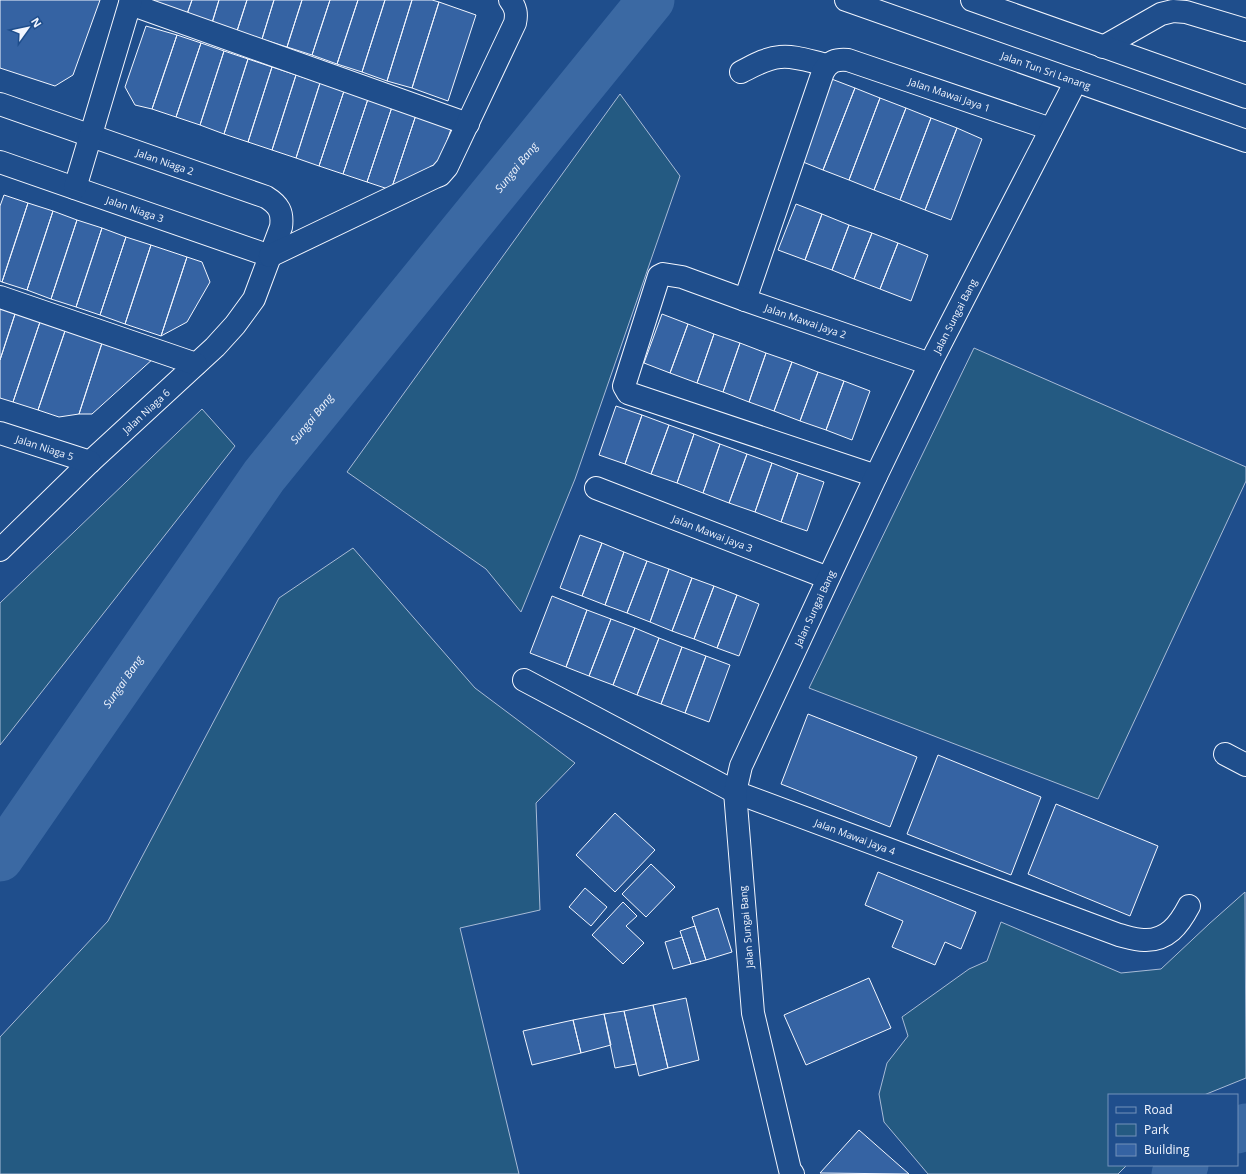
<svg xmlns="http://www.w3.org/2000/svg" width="1246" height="1174" font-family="'Open Sans',sans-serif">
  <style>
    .green { fill: #245a82; stroke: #a8bbd7 }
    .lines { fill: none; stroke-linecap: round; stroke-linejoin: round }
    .river { stroke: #3b69a3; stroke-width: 47 }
    .building { fill: #3563a3; stroke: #f2f6ff }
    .minor-casing { stroke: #f2f6ff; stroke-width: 24 }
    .major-casing { stroke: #f2f6ff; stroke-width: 24 }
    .minor { stroke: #1f4e8c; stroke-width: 22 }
    .major { stroke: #1f4e8c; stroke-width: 22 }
    .labels { text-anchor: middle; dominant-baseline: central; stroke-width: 3; stroke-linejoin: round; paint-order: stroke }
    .street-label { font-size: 10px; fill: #f2f6ff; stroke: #1f4e8c }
    .water-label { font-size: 11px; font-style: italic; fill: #f2f6ff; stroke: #1f4e8c }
  </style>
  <rect width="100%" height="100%" fill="#1f4e8c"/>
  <path class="green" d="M620 94 680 176 575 479 521 612 486 569 347 472Z
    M974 348 1246 467V481L1098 799 809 688Z
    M202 409 235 446 0 745V603Z
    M353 548 475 688 575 763 536 803 540 910 460 928 519 1174H0V1037L108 921 279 598Z
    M1245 892 1246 1078 1204 1095H1109V1165H1127L1118 1174H928L884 1122 879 1094 887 1063 908 1036 902 1017 969 969 987 961 1001 922 1121 973 1161 969 1209 924Z"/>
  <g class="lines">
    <g class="river">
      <path id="s1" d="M0 858 264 476 651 0"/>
      <path d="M1237 1130 1246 1127"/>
      <path d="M1175 1174 1185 1165"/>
    </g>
  </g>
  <path class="building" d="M0 0H100L73 75 55 86 0 68Z
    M145 0H192L187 14Z
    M192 0H219L212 23 187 14Z
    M219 0H247L237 31 212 23Z
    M247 0H274L262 39 237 31Z
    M274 0H302L287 47 262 39Z
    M302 0H330L312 55 287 47Z
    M330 0H358L337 64 312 55Z
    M358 0H385L362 72 337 64Z
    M385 0H412L387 81 362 72Z
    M412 0H432L439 2 412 88 387 81Z
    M439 2 476 15 448 101 412 88Z
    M146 26 177 35 152 109 135 105 125 87Z
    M177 35 201 43 176 117 152 109Z
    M201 43 224 51 200 125 176 117Z
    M224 51 248 59 224 134 200 125Z
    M248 59 272 67 248 142 224 134Z
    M272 67 296 75 272 150 248 142Z
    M296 75 320 83 296 158 272 150Z
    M829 78 855 88 823 170 798 160Z
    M320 83 344 91 319 166 296 158Z
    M855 88 880 98 849 180 823 170Z
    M344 91 368 99 343 174 319 166Z
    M880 98 906 108 874 190 849 180Z
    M368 99 392 107 367 182 343 174Z
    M392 107 416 115 391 190 367 182Z
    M906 108 931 118 900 200 874 190Z
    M416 115 452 126 438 168 391 190Z
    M931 118 957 128 925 210 900 200Z
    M957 128 982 139 951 220 925 210Z
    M4 195 28 203 2 282 0 281V206Z
    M28 203 53 211 27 290 2 282Z
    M796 204 822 214 805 260 778 250Z
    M53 211 77 220 51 299 27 290Z
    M822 214 849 225 832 270 805 260Z
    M77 220 102 228 76 307 51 299Z
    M849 225 872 233 854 279 832 270Z
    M102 228 126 237 100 315 76 307Z
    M872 233 898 243 880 289 854 279Z
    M126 237 151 245 125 324 100 315Z
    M898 243 928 255 911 301 880 289Z
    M151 245 187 257 161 336 125 324Z
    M187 257 202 262 210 282 187 322 161 336Z
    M0 306 16 311 0 360Z
    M16 311 41 319 13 402 0 398V360Z
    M662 314 688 324 670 373 644 363Z
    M41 319 66 328 38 410 13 402Z
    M688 324 714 334 697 383 670 373Z
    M66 328 103 340 79 414 59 417 38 410Z
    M714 334 740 343 723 392 697 383Z
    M103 340 154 358 92 414H79Z
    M740 343 766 353 749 402 723 392Z
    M766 353 792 362 774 411 749 402Z
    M792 362 818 372 800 421 774 411Z
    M818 372 844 381 826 430 800 421Z
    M844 381 870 391 852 440 826 430Z
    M616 406 642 415 625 464 599 455Z
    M642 415 669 425 651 474 625 464Z
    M669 425 694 434 677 483 651 474Z
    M694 434 720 444 703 493 677 483Z
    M720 444 747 454 729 503 703 493Z
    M747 454 772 463 755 512 729 503Z
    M772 463 798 473 781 522 755 512Z
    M798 473 824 482 807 531 781 522Z
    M580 535 602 543 582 596 560 588Z
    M602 543 624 552 605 605 582 596Z
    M624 552 647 561 627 613 605 605Z
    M647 561 669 569 650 622 627 613Z
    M669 569 692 578 672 631 650 622Z
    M692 578 714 586 694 639 672 631Z
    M714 586 737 595 717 648 694 639Z
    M737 595 759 604 739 656 717 648Z
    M552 596 587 610 566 667 530 653Z
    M587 610 611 619 589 676 566 667Z
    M611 619 635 628 613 685 589 676Z
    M635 628 659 638 637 695 613 685Z
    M659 638 682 647 661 704 637 695Z
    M682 647 706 656 685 713 661 704Z
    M706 656 730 665 709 722 685 713Z
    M808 714 917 757 890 827 781 784Z
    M938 755 1041 797 1011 875 907 834Z
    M1056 804 1158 846 1130 916 1028 874Z
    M615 813 655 850 615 892 576 855Z
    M651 864 675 887 646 917 622 894Z
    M878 872 976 912 961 949 945 942 935 965 892 947 903 921 865 905Z
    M585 888 607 907 591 926 569 907Z
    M623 902 637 916 626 926 644 943 623 964 592 935Z
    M718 908 732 952 706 960 692 917Z
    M695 926 706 960 691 964 680 931Z
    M682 937 691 964 673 969 665 942Z
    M869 978 891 1028 806 1065 784 1015Z
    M686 998 699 1060 668 1068 653 1005Z
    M653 1005 668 1068 639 1076 624 1011Z
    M624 1011 636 1064 615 1068 604 1014Z
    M604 1014 611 1045 581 1053 573 1020Z
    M573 1020 581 1053 532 1065 523 1031Z
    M859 1130 909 1174 820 1173Z"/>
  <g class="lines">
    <defs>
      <g id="minor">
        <path d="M130 4 468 124"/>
        <path d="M1103 47 1161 14 1173 11 1186 12 1246 30"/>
        <path d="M741 72C753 66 766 58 780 57 794 55 812 62 827 65"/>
        <path id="s2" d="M0 104 266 197C279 205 283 212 281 227L254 299 235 325 215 347 90 462 0 550"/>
        <path id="s3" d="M0 162 270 256"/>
        <path d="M75 188 131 0"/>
        <path d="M270 256 435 177 440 175 447 167 515 23C517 14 516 8 510 0"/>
        <path d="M0 297 196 364"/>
        <path id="s4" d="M745 300 823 72C829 61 836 59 848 60L1051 129"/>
        <path id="s5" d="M0 433 90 462"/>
        <path id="s6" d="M876 476 628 393 624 386 659 276 663 274 682 277 745 300 930 364"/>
        <path id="s7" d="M596 488 828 578"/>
        <path id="s8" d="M524 680 735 792 1119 935C1127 937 1136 940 1144 940 1167 941 1179 925 1189 906"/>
        <path d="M1225 754 1246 765"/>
        <path id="s9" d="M793 1174 790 1170 753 1013 735 792 741 766 876 476 930 364 1076 81"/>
      </g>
      <g id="major">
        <path id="s10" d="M846 0 1246 141"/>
        <path d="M972 0 1246 97"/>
      </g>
    </defs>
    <use href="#minor" class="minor-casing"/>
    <use href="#major" class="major-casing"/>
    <use href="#minor" class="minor"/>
    <use href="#major" class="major"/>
  </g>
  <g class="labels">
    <g class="street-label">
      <text stroke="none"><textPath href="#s10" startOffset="212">Jalan Tun Sri Lanang</textPath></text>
      <text stroke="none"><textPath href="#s4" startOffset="378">Jalan Mawai Jaya 1</textPath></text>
      <text stroke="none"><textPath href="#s2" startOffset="175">Jalan Niaga 2</textPath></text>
      <text stroke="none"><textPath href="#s3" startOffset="143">Jalan Niaga 3</textPath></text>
      <text stroke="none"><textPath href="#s9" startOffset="913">Jalan Sungai Bang</textPath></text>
      <text stroke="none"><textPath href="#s6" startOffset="540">Jalan Mawai Jaya 2</textPath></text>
      <text transform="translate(146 411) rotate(-43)">Jalan Niaga 6</text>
      <text stroke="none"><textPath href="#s5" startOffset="47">Jalan Niaga 5</textPath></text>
      <text stroke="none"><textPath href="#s7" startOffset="125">Jalan Mawai Jaya 3</textPath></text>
      <text stroke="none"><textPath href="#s9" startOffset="589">Jalan Sungai Bang</textPath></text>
      <text stroke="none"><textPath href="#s8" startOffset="367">Jalan Mawai Jaya 4</textPath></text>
      <text transform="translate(746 927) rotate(-95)">Jalan Sungai Bang</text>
    </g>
    <g class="water-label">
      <text stroke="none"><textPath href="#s1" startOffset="863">Sungai Bang</textPath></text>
      <text stroke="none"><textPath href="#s1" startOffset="539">Sungai Bang</textPath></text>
      <text stroke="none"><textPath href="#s1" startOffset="215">Sungai Bang</textPath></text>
    </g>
  </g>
  <rect x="1108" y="1094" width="130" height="72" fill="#1f4e8c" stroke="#7391ba"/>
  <rect x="1116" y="1107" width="20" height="6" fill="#1f4e8c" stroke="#7391ba"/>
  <text x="1144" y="1114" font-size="12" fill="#f2f6ff">Road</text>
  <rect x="1116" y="1124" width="20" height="12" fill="#245a82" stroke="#7391ba"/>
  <text x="1144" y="1134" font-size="12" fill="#f2f6ff">Park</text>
  <rect x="1116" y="1144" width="20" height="12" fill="#3563a3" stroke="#7391ba"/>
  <text x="1144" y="1154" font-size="12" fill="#f2f6ff">Building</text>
  <g transform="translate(28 28) rotate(57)" stroke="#1f4e8c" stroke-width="3" paint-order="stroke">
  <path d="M0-3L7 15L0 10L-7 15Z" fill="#f2f6ff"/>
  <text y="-6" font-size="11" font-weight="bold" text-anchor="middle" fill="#f2f6ff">N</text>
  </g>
</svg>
